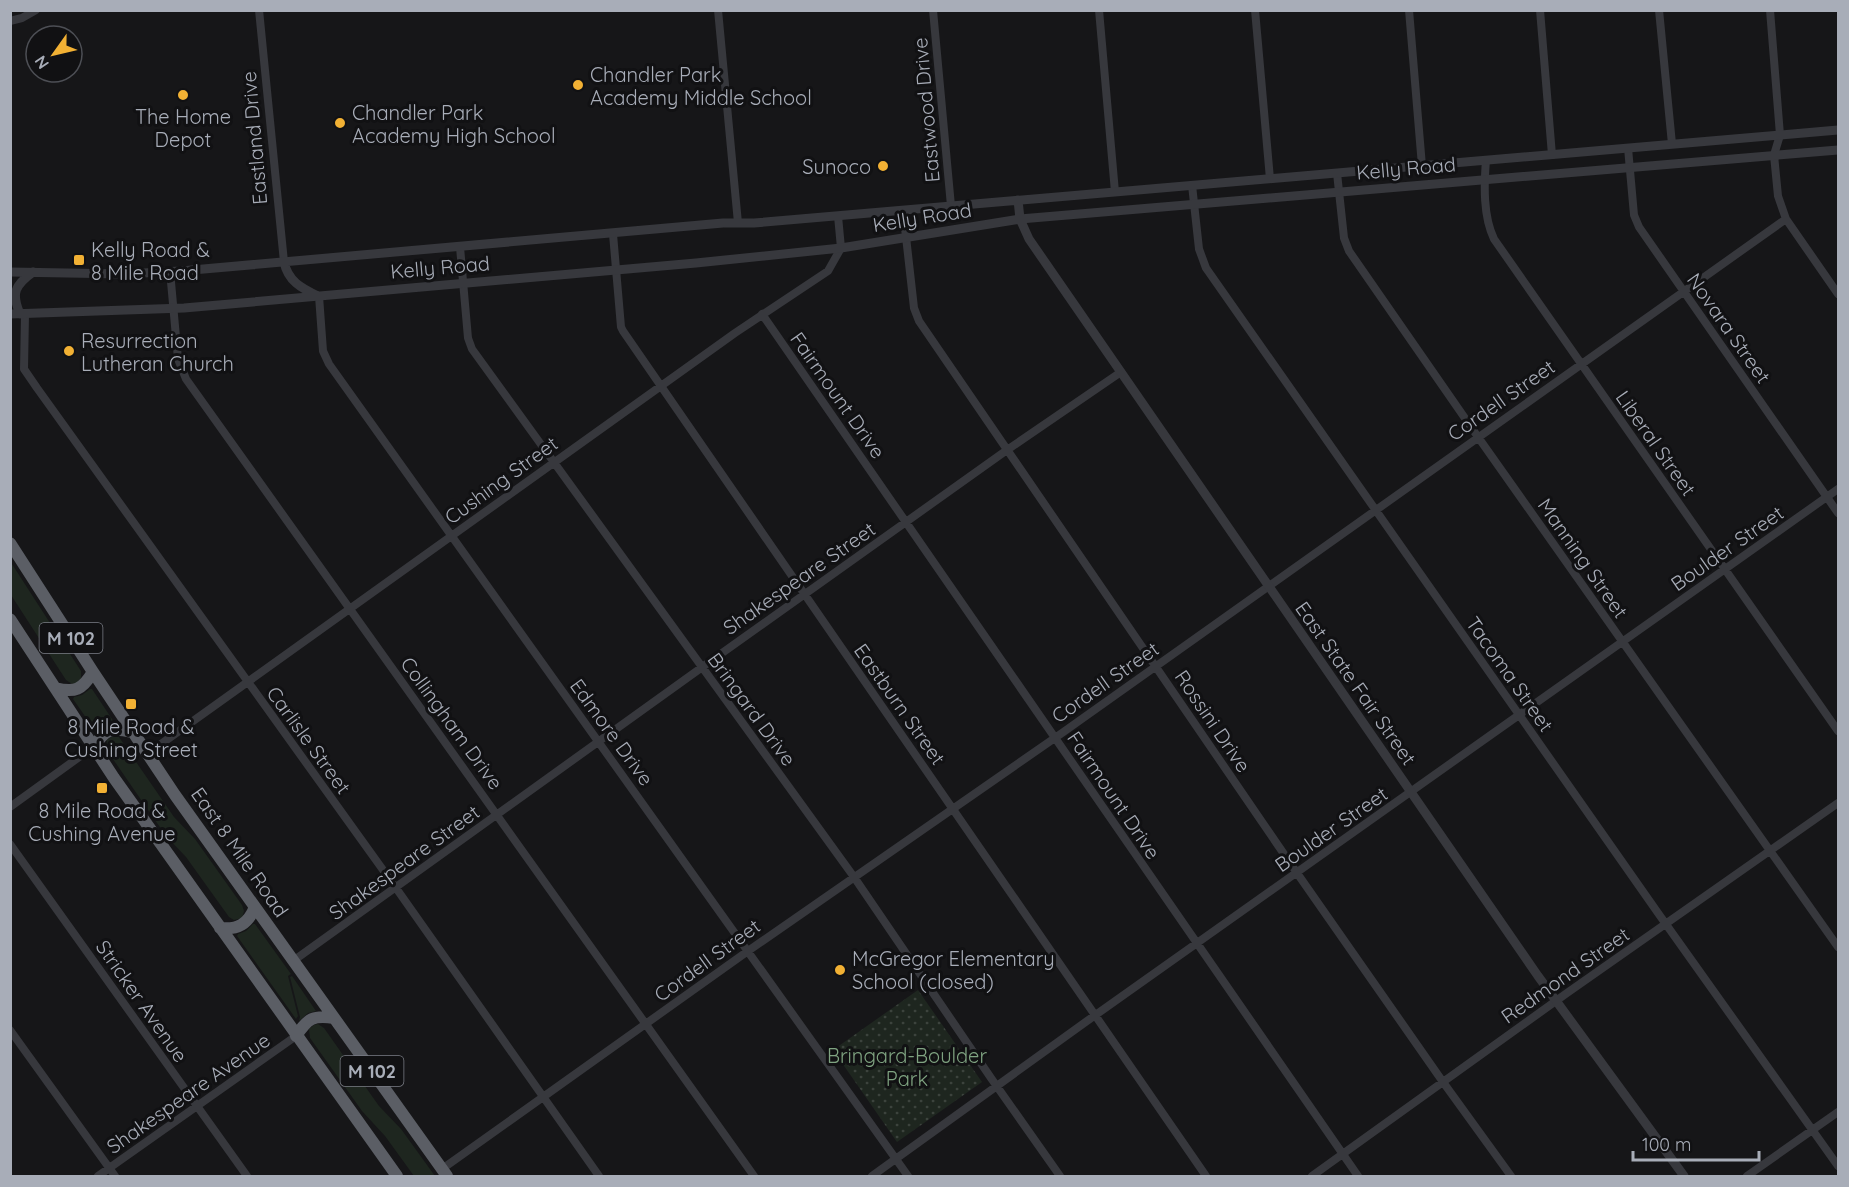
<svg xmlns="http://www.w3.org/2000/svg" width="1849" height="1187" font-family="Quicksand,sans-serif">
  <style>
    .grass { fill: #1e261f }
    .park { fill: url(#park-dots) }
    .lines { fill: none; stroke-linecap: round; stroke-linejoin: round }
    .minor { stroke: #37383d; stroke-width: 8 }
    .tertiary { stroke: #37383d; stroke-width: 9 }
    .trunk { stroke: #5b5e65; stroke-width: 12 }
    .poi-dot { fill: #f2b134; stroke: #111113; stroke-width: 2 }
    .labels { text-anchor: middle; dominant-baseline: central; stroke-width: 6; stroke-linejoin: round; paint-order: stroke }
    .shield { fill: #111113; stroke: #7b7e86; stroke-width: 1.5 }
    .shield-label { font-size: 18px; font-weight: bold; fill: #a8adb8 }
    .poi-label { font-size: 20px; fill: #a8adb8; stroke: #111113; text-anchor: start }
    .street-label { font-size: 20px; fill: #a8adb8; stroke: #111113 }
    .park-label { font-size: 20px; fill: #7fa381; stroke: #111113 }
  </style>
  <defs>
    <pattern id="park-dots" width="8" height="8" patternUnits="userSpaceOnUse" patternTransform="scale(1.5)"><rect width="8" height="8" fill="#1e261f"/><path d="M2 2h.1M6 6h.1" fill="none" stroke="#3c433d" stroke-width="1.8" stroke-linecap="round"/></pattern>
  </defs>
  <rect width="100%" height="100%" fill="#161618"/>
  <path class="grass" d="M10 561 81 671V678L77 683 72 684 66 680 11 595Z
    M90 689H92L114 722 101 728 96 732 73 699 74 697 82 695Z
    M113 736 119 737 121 740 174 817 195 839 242 905 244 911 242 918 234 920 229 917 186 857 166 836 106 749 107 740Z
    M253 924H255L291 974 288 976 298 1016 296 1019 237 936 238 934 246 931Z
    M292 976 316 1011 308 1013 299 1021 300 1017 290 977Z
    M318 1024 324 1028 379 1106 401 1129 435 1176H414L385 1136 362 1111 310 1038 309 1029 314 1025Z"/>
  <path class="park" d="M918 990 982 1082 897 1142 833 1050Z"/>
  <g class="lines">
    <path class="minor" d="M259 10 284 262
      M718 10 738 223
      M933 10 951 206
      M1099 10 1115 192
      M1255 10 1270 179
      M1409 10 1422 166
      M1540 10 1552 155
      M1659 10 1672 144
      M1770 10 1780 135 1774 155 1778 196 1786 219 1838 294
      M10 21 22 18 36 10
      M1628 148 1634 215 1639 227 1838 513
      M1486 160C1484 185 1483 216 1494 239L1838 731
      M1337 173 1344 238 1349 251 1478 437 1838 947
      M1192 185 1199 249 1206 268 1658 913 1838 1166
      M903 210 914 308 919 321 1297 873 1443 1082 1511 1176
      M613 234 621 327 623 331 1206 1176
      M460 247 468 338 472 349 854 877 991 1078 1060 1176
      M170 271 178 359 186 379 754 1176
      M319 296 323 351 329 364 908 1176
      M25 314 24 369 37 388 396 888 599 1176
      M762 314 1358 1176
      M147 754 735 333 828 271 841 248 838 216
      M10 807 93 747
      M10 844 247 1176
      M293 961 701 668 1007 450 1121 372
      M10 1030 115 1176
      M442 1169 748 951 1062 733 1786 219
      M98 1176 296 1036
      M872 1176 1087 1021 1838 489
      M1312 1176 1567 993 1838 803
      M1747 1176 1838 1112"/>
    <path class="tertiary" d="M1018 200 1020 219 1029 239 1538 976 1684 1176
      M284 262C288 281 301 288 318 296
      M10 272 124 274 181 271 723 223H754L1838 130
      M10 314 184 308 696 263 841 248 1020 219 1838 150
      M20 314C11 293 15 285 33 272"/>
    <path class="trunk" d="M10 543 93 672 175 795 447 1176
      M10 619 114 778 397 1176
      M55 688C75 693 82 690 93 672
      M93 747C106 729 111 727 132 732
      M220 928C238 930 248 924 255 907
      M296 1036C308 1018 313 1015 334 1018"/>
  </g>
  <g class="poi-dot">
    <circle cx="578" cy="85" r="6"/>
    <circle cx="183" cy="95" r="6"/>
    <circle cx="340" cy="123" r="6"/>
    <circle cx="883" cy="166" r="6"/>
    <rect x="73" y="254" width="12" height="12" rx="3"/>
    <circle cx="69" cy="351" r="6"/>
    <rect x="125" y="698" width="12" height="12" rx="3"/>
    <rect x="96" y="782" width="12" height="12" rx="3"/>
    <circle cx="840" cy="970" r="6"/>
  </g>
  <g class="labels">
    <g class="shield">
      <rect x="39.5" y="623" width="63" height="30" rx="4.5"/>
      <rect x="340.5" y="1056" width="63" height="30" rx="4.5"/>
    </g>
    <g class="shield-label">
      <text x="71" y="638">M 102</text>
      <text x="372" y="1071">M 102</text>
    </g>
    <g class="poi-label">
      <text x="590" y="74">Chandler Park<tspan x="590" dy="23">Academy Middle School</tspan></text>
      <text x="352" y="112">Chandler Park<tspan x="352" dy="23">Academy High School</tspan></text>
      <text x="183" y="116" text-anchor="middle">The Home<tspan x="183" dy="23">Depot</tspan></text>
      <text x="871" y="166" text-anchor="end">Sunoco</text>
      <text x="91" y="249">Kelly Road &amp;<tspan x="91" dy="23">8 Mile Road</tspan></text>
      <text x="81" y="340">Resurrection<tspan x="81" dy="23">Lutheran Church</tspan></text>
      <text x="131" y="726" text-anchor="middle">8 Mile Road &amp;<tspan x="131" dy="23">Cushing Street</tspan></text>
      <text x="102" y="810" text-anchor="middle">8 Mile Road &amp;<tspan x="102" dy="23">Cushing Avenue</tspan></text>
      <text x="852" y="958">McGregor Elementary<tspan x="852" dy="23">School (closed)</tspan></text>
    </g>
    <g class="street-label">
      <text transform="translate(926 110) rotate(-95)">Eastwood Drive</text>
      <text transform="translate(254 138) rotate(-95)">Eastland Drive</text>
      <text transform="translate(1406 168) rotate(-5)">Kelly Road</text>
      <text transform="translate(922 217) rotate(-9)">Kelly Road</text>
      <text transform="translate(440 267) rotate(-5)">Kelly Road</text>
      <text transform="translate(1729 328) rotate(55)">Novara Street</text>
      <text transform="translate(838 395) rotate(55)">Fairmount Drive</text>
      <text transform="translate(1501 400) rotate(-35)">Cordell Street</text>
      <text transform="translate(1656 443) rotate(55)">Liberal Street</text>
      <text transform="translate(501 480) rotate(-36)">Cushing Street</text>
      <text transform="translate(1727 548) rotate(-35)">Boulder Street</text>
      <text transform="translate(1583 558) rotate(55)">Manning Street</text>
      <text transform="translate(799 578) rotate(-35)">Shakespeare Street</text>
      <text transform="translate(1510 674) rotate(55)">Tacoma Street</text>
      <text transform="translate(1105 682) rotate(-35)">Cordell Street</text>
      <text transform="translate(1356 683) rotate(55)">East State Fair Street</text>
      <text transform="translate(900 704) rotate(55)">Eastburn Street</text>
      <text transform="translate(752 709) rotate(54)">Bringard Drive</text>
      <text transform="translate(1213 721) rotate(56)">Rossini Drive</text>
      <text transform="translate(452 723) rotate(54)">Collingham Drive</text>
      <text transform="translate(612 732) rotate(54)">Edmore Drive</text>
      <text transform="translate(309 740) rotate(54)">Carlisle Street</text>
      <text transform="translate(1114 795) rotate(56)">Fairmount Drive</text>
      <text transform="translate(1331 829) rotate(-35)">Boulder Street</text>
      <text transform="translate(240 852) rotate(55)">East 8 Mile Road</text>
      <text transform="translate(404 862) rotate(-36)">Shakespeare Street</text>
      <text transform="translate(707 960) rotate(-36)">Cordell Street</text>
      <text transform="translate(1565 975) rotate(-35)">Redmond Street</text>
      <text transform="translate(142 1001) rotate(55)">Stricker Avenue</text>
      <text transform="translate(188 1093) rotate(-35)">Shakespeare Avenue</text>
    </g>
    <g class="park-label">
      <text x="907" y="1055">Bringard-Boulder<tspan x="907" dy="23">Park</tspan></text>
    </g>
  </g>
  <rect width="1849" height="1187" fill="none" stroke="#a8adb8" stroke-width="24"/>
  <g transform="translate(54 54) rotate(236)"><circle r="28" fill="#111113" stroke="#4d4f55" stroke-width="1.5"/>
  <path d="M0-4.5L10 22L0 15L-10 22Z" fill="#f2b134"/>
  <text y="-9" font-size="16" font-weight="bold" text-anchor="middle" fill="#a8adb8">N</text>
  </g>
  <path d="M1633 1151v9h126v-9" fill="none" stroke="#a8adb8" stroke-width="3"/>
  <text x="1642" y="1151" font-size="18" fill="#a8adb8" stroke="#111113" stroke-width="4.5" paint-order="stroke">100 m</text>
</svg>
